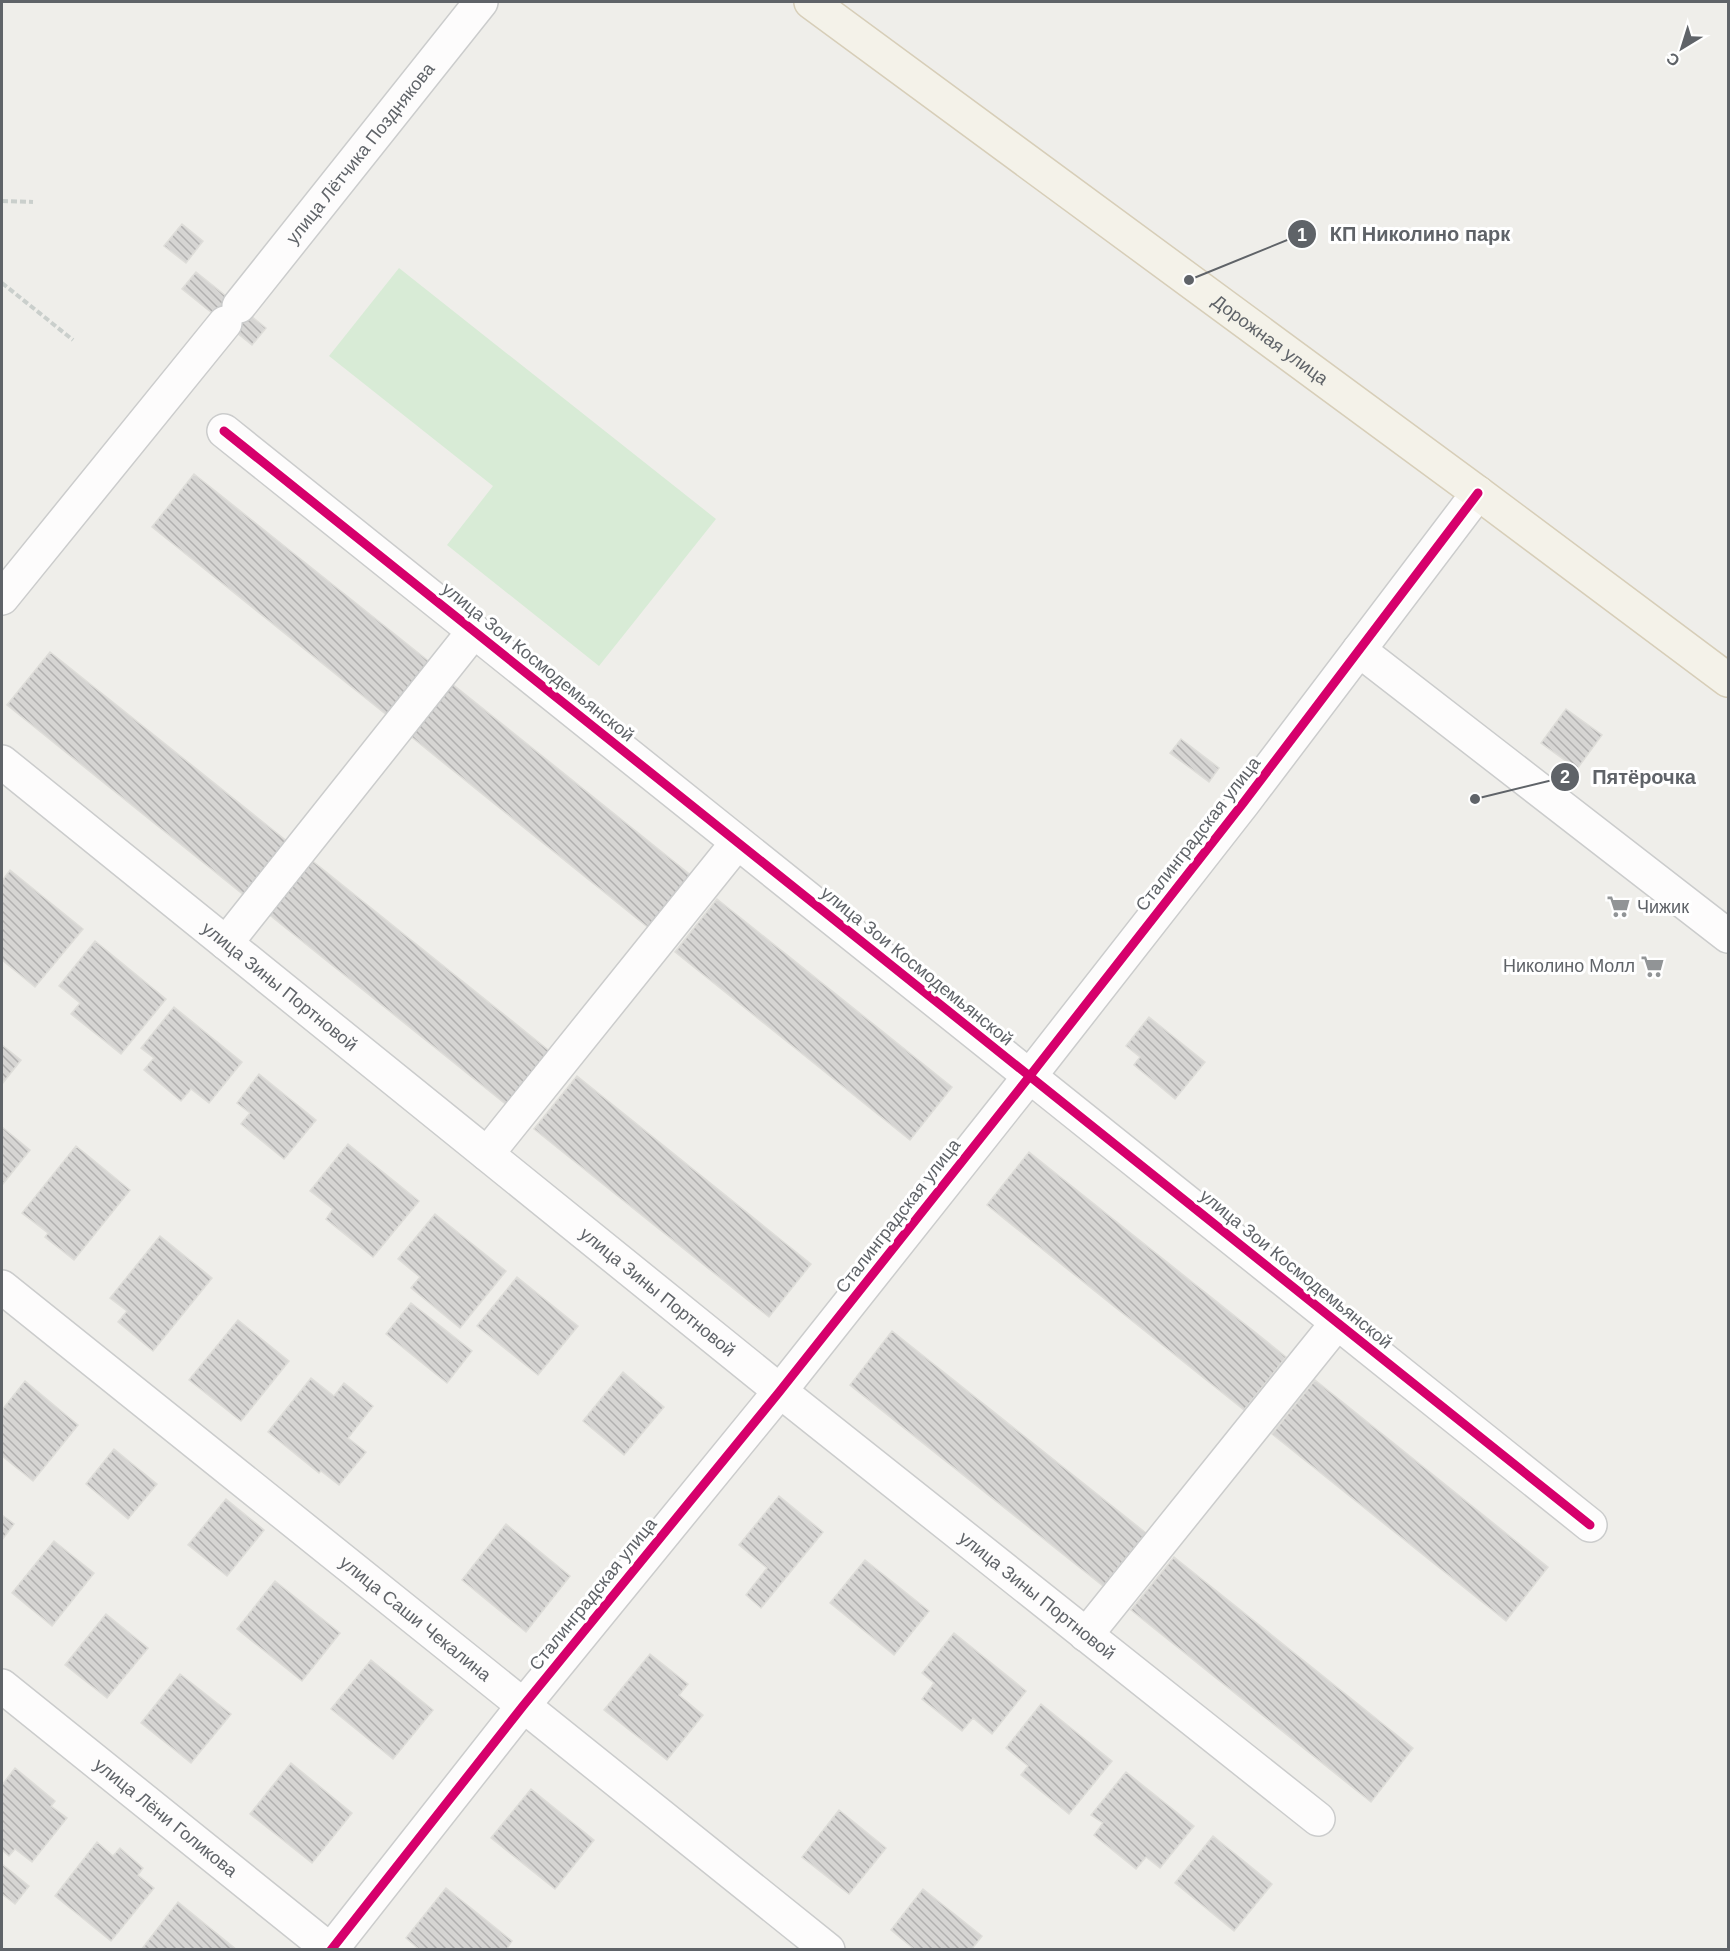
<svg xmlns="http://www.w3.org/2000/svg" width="1730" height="1951" font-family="Arial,sans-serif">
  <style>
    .green { fill: #d8ebd6 }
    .building { fill: url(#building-back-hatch); stroke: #deddd9; stroke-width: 1.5 }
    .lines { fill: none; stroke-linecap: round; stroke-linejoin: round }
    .minor-casing { stroke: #cbcccc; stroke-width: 36 }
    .major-casing { stroke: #d7ceb8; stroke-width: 36 }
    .path { stroke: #cacfcc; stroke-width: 4; stroke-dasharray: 6 3; stroke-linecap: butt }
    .minor { stroke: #fdfcfc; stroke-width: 33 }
    .major { stroke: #f4f2e9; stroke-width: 33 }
    .cycleway-casing { stroke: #fff; stroke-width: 13 }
    .cycleway { stroke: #d6006c; stroke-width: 9 }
    .labels { text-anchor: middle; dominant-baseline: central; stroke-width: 6; stroke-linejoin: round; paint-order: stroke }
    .street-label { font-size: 18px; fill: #5f6368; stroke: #fff }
    .poi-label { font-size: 18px; fill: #5f6368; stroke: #fff; text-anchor: start }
    .leader { fill: none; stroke: #5f6368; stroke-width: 2 }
    .callout-dot { fill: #5f6368; stroke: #fff; stroke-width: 2 }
    .mark-label { font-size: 18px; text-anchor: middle; font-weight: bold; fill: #fff }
    .callout-label { font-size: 20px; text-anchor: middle; font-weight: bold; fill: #5f6368; stroke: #fff; stroke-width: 6; stroke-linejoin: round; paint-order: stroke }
  </style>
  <defs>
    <pattern id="building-back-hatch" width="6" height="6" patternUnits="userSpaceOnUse" patternTransform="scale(1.5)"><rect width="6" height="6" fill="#d6d5d3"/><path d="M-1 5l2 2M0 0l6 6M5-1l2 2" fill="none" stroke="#b1b0af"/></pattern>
  </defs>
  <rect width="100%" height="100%" fill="#efeeea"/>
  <path class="green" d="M399 268 716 519 599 666 447 545 493 486 329 356Z"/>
  <path class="building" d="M182 224 203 241 186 263 164 246Z
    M196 272 266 328 252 345 182 289Z
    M194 474 431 663 388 716 152 527Z
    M50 652 288 842 245 896 7 705Z
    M451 683 692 876 650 929 409 735Z
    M1566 709 1602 735 1577 769 1541 743Z
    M1181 739 1219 768 1209 782 1170 753Z
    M310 859 552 1053 508 1106 267 913Z
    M10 870 83 929 35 987 2 960V881Z
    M717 899 952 1087 910 1140 675 952Z
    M95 941 166 999 121 1054 71 1014 80 1003 59 986Z
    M174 1007 242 1062 209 1103 191 1089 181 1101 144 1070 154 1058 141 1048Z
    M1149 1017 1205 1062 1175 1099 1134 1065 1140 1057 1126 1046Z
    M2 1045 21 1060 2 1084Z
    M259 1074 316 1120 284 1159 241 1124 250 1113 237 1103Z
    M577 1076 811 1264 769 1317 534 1129Z
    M2 1127 30 1150 2 1185Z
    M348 1144 419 1201 373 1257 326 1219 333 1209 310 1191Z
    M76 1146 130 1190 74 1260 45 1237 48 1233 22 1213Z
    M1029 1152 1286 1357 1244 1410 987 1205Z
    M435 1214 506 1271 460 1328 411 1288 420 1277 398 1259Z
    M160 1236 212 1278 153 1351 118 1322 127 1311 110 1298Z
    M517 1277 578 1326 538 1375 477 1326Z
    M411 1303 472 1351 447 1383 386 1334Z
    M238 1320 289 1361 241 1421 189 1380Z
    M892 1331 1146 1533 1103 1586 850 1385Z
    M623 1372 664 1407 624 1455 583 1421Z
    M311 1378 334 1396 344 1383 373 1406 348 1438 366 1452 339 1485 321 1471 319 1473 268 1432Z
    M1315 1380 1548 1567 1506 1621 1272 1434Z
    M25 1381 78 1425 33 1481 2 1456V1410Z
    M114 1449 157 1484 128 1519 86 1484Z
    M779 1496 823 1532 761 1608 746 1595 767 1568 739 1545Z
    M226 1499 264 1530 227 1576 188 1545Z
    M2 1515 14 1524 2 1540Z
    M506 1524 570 1576 526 1632 462 1580Z
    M54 1541 94 1573 52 1626 12 1593Z
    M1174 1557 1413 1748 1371 1802 1131 1610Z
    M865 1560 929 1611 894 1655 830 1603Z
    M275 1581 340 1633 302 1681 237 1629Z
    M106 1614 148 1648 107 1698 65 1665Z
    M954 1633 1026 1691 992 1734 973 1718 962 1731 922 1699 934 1683 922 1673Z
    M650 1654 688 1684 679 1695 703 1715 667 1760 604 1710Z
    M371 1660 433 1710 393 1759 331 1709Z
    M180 1674 231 1714 191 1763 141 1723Z
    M1041 1704 1112 1761 1069 1814 1021 1775 1028 1766 1006 1748Z
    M291 1763 352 1813 312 1863 250 1814Z
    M15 1768 55 1801 51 1806 67 1818 32 1862 15 1849 9 1856 2 1850V1785Z
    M1126 1772 1194 1826 1160 1868 1146 1857 1136 1869 1094 1835 1103 1823 1091 1815Z
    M531 1789 594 1840 555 1889 491 1838Z
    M839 1810 886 1848 849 1894 802 1857Z
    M1213 1836 1272 1884 1234 1931 1175 1883Z
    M97 1842 113 1856 120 1848 143 1868 138 1875 154 1888 111 1941 55 1896Z
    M2 1864 29 1886 15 1904 2 1894Z
    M446 1888 512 1941 506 1950H420L406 1938Z
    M923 1889 982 1936 971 1950H915L891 1930Z
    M178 1902 237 1950H141Z"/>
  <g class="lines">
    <defs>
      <g id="minor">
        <path id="s1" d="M239 306 481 2"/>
        <path d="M224 431 1590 1525"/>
        <path d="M2 598 225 323"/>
        <path d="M1359 650 1728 936"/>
        <path id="s2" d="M2 762 780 1391 1318 1819"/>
        <path d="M226 943 474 631"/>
        <path d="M487 1154 737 843"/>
        <path id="s3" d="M2 1287 828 1950"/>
        <path d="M1086 1635 1337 1323"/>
        <path id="s4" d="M2 1686 330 1950"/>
        <path d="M331 1950 523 1706 780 1391 1029 1077 1244 802 1478 493"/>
      </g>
      <g id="major">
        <path id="s5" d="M811 2 1478 493 1728 680"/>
      </g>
    </defs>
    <use href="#minor" class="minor-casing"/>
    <use href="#major" class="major-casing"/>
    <path class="path" d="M2 201 33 202
      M2 283 73 340"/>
    <use href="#minor" class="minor"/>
    <use href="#major" class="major"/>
    <defs>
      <path id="cycleway" d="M224 431 1590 1525
        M331 1950 523 1706 780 1391 1029 1077 1244 802 1478 493"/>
    </defs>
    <use href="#cycleway" class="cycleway-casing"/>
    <use href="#cycleway" class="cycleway"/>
  </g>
  <defs>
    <symbol id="supermarket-bare" viewBox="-9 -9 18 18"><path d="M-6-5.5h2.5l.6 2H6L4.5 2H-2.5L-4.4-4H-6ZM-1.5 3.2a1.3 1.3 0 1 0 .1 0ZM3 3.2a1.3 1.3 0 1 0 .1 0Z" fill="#919496" stroke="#fff" stroke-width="2.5" paint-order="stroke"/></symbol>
  </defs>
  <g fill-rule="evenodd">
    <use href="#supermarket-bare" x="1602" y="890" width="33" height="33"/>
    <use href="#supermarket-bare" x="1636" y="950" width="33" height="33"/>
  </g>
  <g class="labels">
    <g class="street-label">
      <text stroke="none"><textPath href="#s1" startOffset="195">улица Лётчика Позднякова</textPath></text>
      <text stroke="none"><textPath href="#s5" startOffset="570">Дорожная улица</textPath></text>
      <text transform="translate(538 662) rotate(39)">улица Зои Космодемьянской</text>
      <text transform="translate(1198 834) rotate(-52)">Сталинградская улица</text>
      <text transform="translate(917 966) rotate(39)">улица Зои Космодемьянской</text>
      <text stroke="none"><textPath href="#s2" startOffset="357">улица Зины Портновой</textPath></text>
      <text transform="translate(898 1216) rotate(-52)">Сталинградская улица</text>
      <text transform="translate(1296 1269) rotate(39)">улица Зои Космодемьянской</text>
      <text stroke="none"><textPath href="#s2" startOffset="843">улица Зины Портновой</textPath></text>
      <text transform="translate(593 1594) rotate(-51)">Сталинградская улица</text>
      <text stroke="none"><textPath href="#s2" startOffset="1329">улица Зины Портновой</textPath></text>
      <text stroke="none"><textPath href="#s3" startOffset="530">улица Саши Чекалина</textPath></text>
      <text stroke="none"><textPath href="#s4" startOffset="210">улица Лёни Голикова</textPath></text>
    </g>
    <g class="poi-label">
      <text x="1637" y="907">Чижик</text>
      <text x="1635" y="966" text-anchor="end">Николино Молл</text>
    </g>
  </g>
  <path class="leader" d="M1189 280L1302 234M1475 799L1565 777"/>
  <g class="callout-dot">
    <circle cx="1189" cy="280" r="6"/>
    <circle cx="1475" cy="799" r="6"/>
    <circle cx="1302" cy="234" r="15"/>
    <circle cx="1565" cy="777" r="15"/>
  </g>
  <g class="mark-label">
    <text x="1302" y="241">1</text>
    <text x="1565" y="783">2</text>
  </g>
  <g class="callout-label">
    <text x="1420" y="241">КП Николино парк</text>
    <text x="1644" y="784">Пятёрочка</text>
  </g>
  <rect width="1730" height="1951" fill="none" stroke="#5f6368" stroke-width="6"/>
  <g transform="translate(1682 48) rotate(218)" stroke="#ffffff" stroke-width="4.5" paint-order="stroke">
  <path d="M0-4.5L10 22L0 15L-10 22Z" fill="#5f6368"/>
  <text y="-9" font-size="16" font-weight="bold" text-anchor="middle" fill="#5f6368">С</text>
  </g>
</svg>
